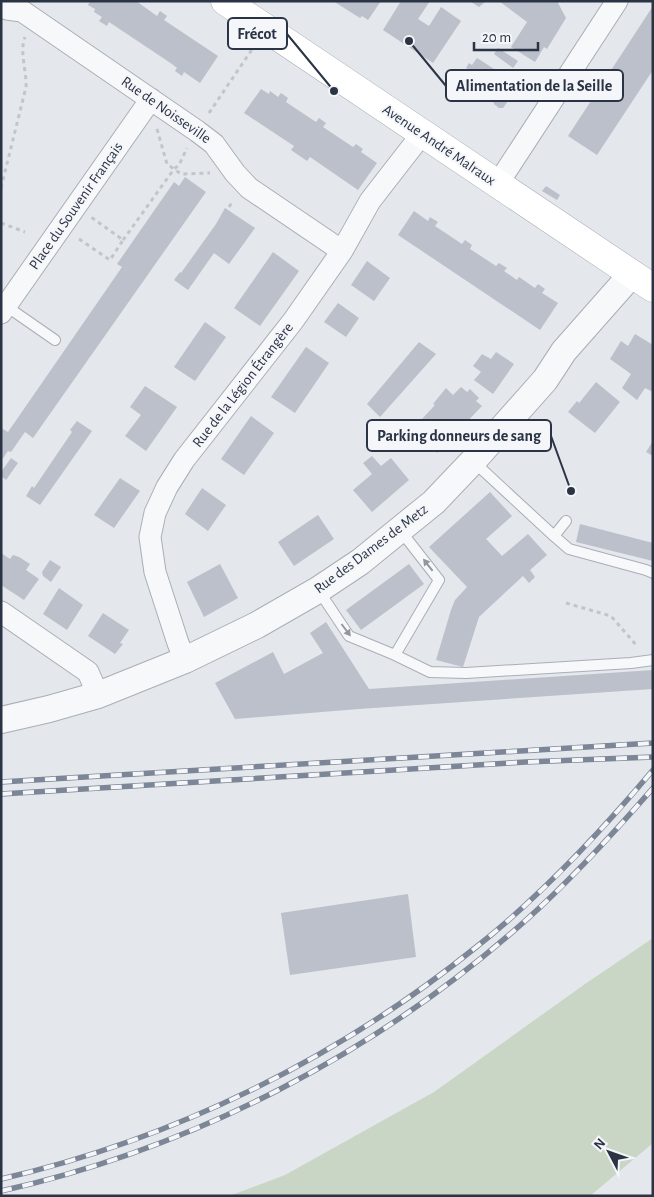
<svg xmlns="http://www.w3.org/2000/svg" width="654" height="1197" font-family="'Alegreya Sans',sans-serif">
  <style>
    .green { fill: #c9d6c5 }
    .building { fill: #bbc0ca }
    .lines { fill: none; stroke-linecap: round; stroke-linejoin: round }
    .service-casing { stroke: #a9aeb7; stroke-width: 12 }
    .minor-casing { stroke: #a9aeb7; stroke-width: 23 }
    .tertiary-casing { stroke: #a9aeb7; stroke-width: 28 }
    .secondary-casing { stroke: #a9aeb7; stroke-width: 29 }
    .path { stroke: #c2c5cb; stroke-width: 3; stroke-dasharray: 4 4; stroke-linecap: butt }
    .service { stroke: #f7f8fa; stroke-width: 10 }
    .minor { stroke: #f7f8fa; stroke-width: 21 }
    .tertiary { stroke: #f7f8fa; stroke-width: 26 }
    .secondary { stroke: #fff; stroke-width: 28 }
    .rail-casing { stroke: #7d8696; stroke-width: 5.5 }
    .rail { stroke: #f4f6f9; stroke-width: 4; stroke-dasharray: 11; stroke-linecap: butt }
    .oneway { fill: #9196a0 }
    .labels { text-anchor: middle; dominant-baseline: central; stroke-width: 4; stroke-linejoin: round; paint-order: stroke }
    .street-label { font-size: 15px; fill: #2b3445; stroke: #f4f6f9 }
    .leader { fill: none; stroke: #2b3445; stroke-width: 2 }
    .callout-dot { fill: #2b3445; stroke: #f4f6f9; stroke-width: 2 }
    .callout { fill: #f4f6f9; stroke: #2b3445; stroke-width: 2 }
    .callout-label { font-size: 16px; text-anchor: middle; font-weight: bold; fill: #2b3445 }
  </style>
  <rect width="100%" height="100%" fill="#e4e7ec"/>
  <path class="green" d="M653 938V1143L590 1196H229L285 1175 434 1092 585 984Z"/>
  <path class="building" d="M90 1H136L157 16 160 11 167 16 164 20 218 56 200 83 184 72 182 76 175 71 177 68 172 64 109 22 107 26 99 21 102 17 94 12 95 9 88 5Z
    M333 1H381L368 20 362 16 360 18Z
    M401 1H430L418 19 429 26 441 7 461 21 433 63 383 30Z
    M470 1H486L479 7Z
    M499 1H557L566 18 547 49 544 47 535 62 511 47 527 22Z
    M653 6V70L597 155 568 136Z
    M498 48 518 61 513 68 494 54Z
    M477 58 519 85 503 108H499L494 104V103L462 81 470 70 466 68 469 63 472 65Z
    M261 89 269 94 270 91 278 97 281 93 288 98 286 102 316 122 319 118 326 123 323 127 353 147 356 144 363 149 361 152 377 163 358 190 310 157 307 161 291 150 294 146 244 113Z
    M185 177 206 192 33 438 25 432 11 452 8 451 1 461V428L8 432 122 267 117 264 174 182 179 186Z
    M546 186 560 195 557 200 542 191Z
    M225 208 255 228 229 264 214 253 188 290 174 280 180 272 181 273 216 224Z
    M414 211 428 221 430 217 438 222 435 226 462 244 465 240 472 245 470 249 496 266 499 263 507 268 504 271 517 280 519 277 535 288 538 284 545 289 542 293 558 303 540 330 398 235Z
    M273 252 299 271 260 326 234 308Z
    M367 261 390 278 374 301 351 285Z
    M338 303 359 318 346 337 324 322Z
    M205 322 226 337 195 381 174 367Z
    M635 334 653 345V392L645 388 637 400 622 388 631 374 610 359 621 341 628 346Z
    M419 342 436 354 380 417 367 404Z
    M306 347 329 363 295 413 271 397Z
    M496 352 514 364 493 394 474 380 481 372 473 366 482 354 491 359Z
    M596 382 620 402 595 433 568 412 577 401 579 403Z
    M145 386 177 407 146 451 125 436 141 415 130 407Z
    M461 387 467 392 470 389 479 398 476 401 482 406 437 453 417 434 427 423 422 419 435 405 433 404 446 388 453 395Z
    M251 416 274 433 244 475 221 459Z
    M77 421 92 431 40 505 26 496 32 486 34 488 72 432 70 430Z
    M653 441V456L646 452Z
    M372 456 381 466 391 458 409 480 372 512 353 490 372 474 363 463Z
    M11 458 18 463 6 480 1 476V472Z
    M120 478 140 491 114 528 94 515Z
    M202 488 226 505 208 531 185 514Z
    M490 492 512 516 486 539 488 541 502 556 528 534 547 555 530 570 535 577 529 583 523 576 479 617 463 667 436 660 451 610 455 600 467 587 429 547Z
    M318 515 334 539 294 566 278 542Z
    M580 524 653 543V561L576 542Z
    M1 553 10 559 13 555 19 557 30 564 26 570 39 579 24 600 1 585Z
    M50 560 61 567 51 582 43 576 42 572Z
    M220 564 238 598 204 617 187 582Z
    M409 564 424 584 361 630 346 610Z
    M59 588 83 605 67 630 43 614Z
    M103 613 129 630 120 643 123 644 115 654 88 636Z
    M326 622 369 689 653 670V689L359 709 235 719 215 683 273 652 284 674 323 653 310 633Z
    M408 894 416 957 290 975 281 913Z"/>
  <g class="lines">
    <defs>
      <path id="service" d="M6 306 55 340
        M474 462 554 536 566 521
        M554 536 569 549 646 570 653 573
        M319 591 349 636 395 655 439 580 400 530
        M395 655 430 672 466 673 631 663 653 660"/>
      <path id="minor" d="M8 1 7 9 22 11 197 131 214 144 235 173 249 188 342 251
        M497 185 617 1
        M1 313 151 99
        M1 612 88 672 98 695
        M185 660 178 643 155 572 150 537 155 513 167 487 184 460 293 321 342 251 370 201 422 134"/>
      <path id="tertiary" d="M1 720 49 709 98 695 185 660 257 625 318 590 360 562 434 502 473 461 545 380 564 351 632 274"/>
      <path id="secondary" d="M225 1 653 288"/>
    </defs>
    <use href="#service" class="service-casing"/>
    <use href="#minor" class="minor-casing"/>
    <use href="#tertiary" class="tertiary-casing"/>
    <use href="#secondary" class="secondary-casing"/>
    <path class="path" d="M209 113 253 48
      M157 129 167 164 181 174 210 173
      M1 188 26 87C27 71 19 52 25 37
      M229 207 233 201
      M1 223 25 232
      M79 239 110 260 123 240 91 217
      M123 240 174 169 179 165 187 148
      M566 603 611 616 637 646"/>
    <use href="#service" class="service"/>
    <use href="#minor" class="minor"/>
    <use href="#tertiary" class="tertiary"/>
    <use href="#secondary" class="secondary"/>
    <defs>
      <path id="rail" d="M1 782 653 743
        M1 794 526 762 653 757
        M1 1179C174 1139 337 1059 475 948 541 896 599 834 653 770
        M1 1191C194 1148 378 1052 525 921 571 880 612 835 653 788"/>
    </defs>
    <use href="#rail" class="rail-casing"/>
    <use href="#rail" class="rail"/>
  </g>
  <defs><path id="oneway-solid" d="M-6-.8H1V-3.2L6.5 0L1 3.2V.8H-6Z" transform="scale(1.25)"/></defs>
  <g class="oneway">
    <use href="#oneway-solid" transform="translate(428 565) rotate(-128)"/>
    <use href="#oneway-solid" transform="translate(346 630) rotate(53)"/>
  </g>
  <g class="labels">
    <g class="street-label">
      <text transform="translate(166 110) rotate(35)">Rue de Noisseville</text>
      <text transform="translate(439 145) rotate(34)">Avenue André Malraux</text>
      <text transform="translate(76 206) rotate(-55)">Place du Souvenir Français</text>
      <text transform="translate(243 385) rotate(-52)">Rue de la Légion Étrangère</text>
      <text transform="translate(371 549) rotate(-37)">Rue des Dames de Metz</text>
    </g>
  </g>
  <path class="leader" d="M334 91L287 34M409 41L446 86M571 491L551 436"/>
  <g class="callout-dot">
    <circle cx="334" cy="91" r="5"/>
    <circle cx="409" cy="41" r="5"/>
    <circle cx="571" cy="491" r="5"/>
  </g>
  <g class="callout">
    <rect x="228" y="18" width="59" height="31" rx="5"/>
    <rect x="446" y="70" width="177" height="31" rx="5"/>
    <rect x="367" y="420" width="184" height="31" rx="5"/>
  </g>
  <g class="callout-label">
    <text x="257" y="39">Frécot</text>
    <text x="534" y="91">Alimentation de la Seille</text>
    <text x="459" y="441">Parking donneurs de sang</text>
  </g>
  <rect width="654" height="1197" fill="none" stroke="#2b3445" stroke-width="5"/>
  <g transform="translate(609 1152) rotate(311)" stroke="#f4f6f9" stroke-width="4" paint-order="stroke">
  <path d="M0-4L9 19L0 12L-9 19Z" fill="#2b3445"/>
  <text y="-8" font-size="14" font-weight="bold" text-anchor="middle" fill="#2b3445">N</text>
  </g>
  <path d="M474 42v8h64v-8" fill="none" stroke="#2b3445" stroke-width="2.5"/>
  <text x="482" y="42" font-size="15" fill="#2b3445" stroke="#f4f6f9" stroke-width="4" paint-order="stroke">20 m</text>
</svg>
